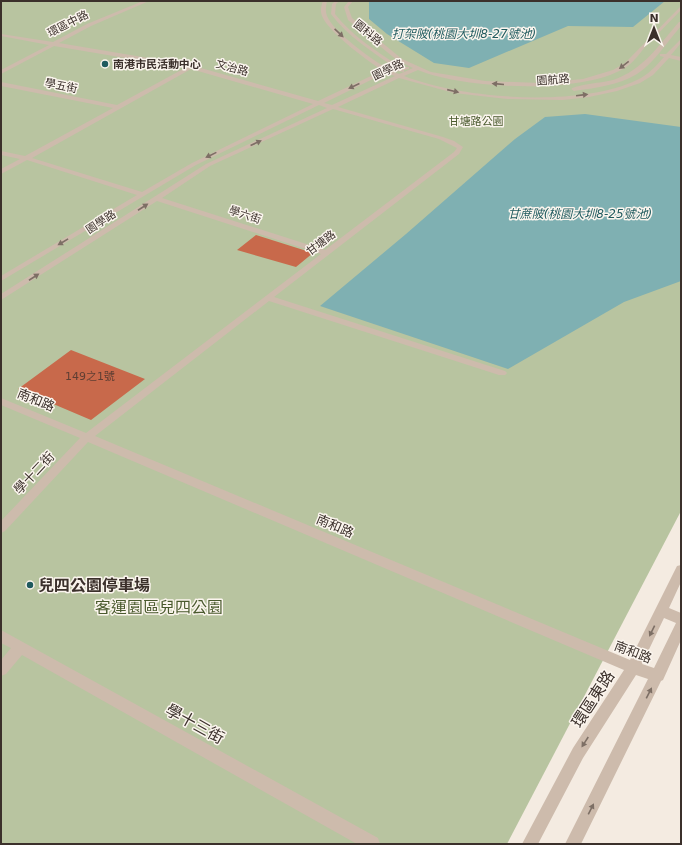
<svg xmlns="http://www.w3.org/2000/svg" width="682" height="845" font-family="'DejaVu Sans','Noto Sans TC',sans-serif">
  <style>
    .green { fill: #b8c4a0 }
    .water { fill: #7fb0b2 }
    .building { fill: #c8694b }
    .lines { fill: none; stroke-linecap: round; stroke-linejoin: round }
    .minor { fill: #cdbbac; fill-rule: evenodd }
    .oneway { fill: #7d6f65 }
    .poi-dot { fill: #1f5a5e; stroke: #fbf5ee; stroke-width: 1.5 }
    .labels { text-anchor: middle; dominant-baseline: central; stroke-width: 3; stroke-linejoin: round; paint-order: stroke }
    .far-street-label { font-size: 11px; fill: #3b302b; stroke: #fbf5ee }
    .far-poi-label { font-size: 11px; font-weight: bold; fill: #3b302b; stroke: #fbf5ee; text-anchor: start }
    .far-park-label { font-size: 11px; fill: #4a5a2e; stroke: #fbf5ee }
    .number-label { font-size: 11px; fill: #5e3e33 }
    .far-water-label { font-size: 12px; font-style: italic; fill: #1f5a5e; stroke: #fbf5ee }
    .street-label { font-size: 13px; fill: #3b302b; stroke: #fbf5ee }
    .near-poi-label { font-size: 16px; font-weight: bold; fill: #3b302b; stroke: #fbf5ee; text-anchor: start }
    .near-park-label { font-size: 16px; fill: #4a5a2e; stroke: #fbf5ee }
    .near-street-label { font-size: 16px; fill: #3b302b; stroke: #fbf5ee }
  </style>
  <rect width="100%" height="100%" fill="#f4ebe1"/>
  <path class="green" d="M1 1H681V511L507 844H1Z"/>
  <path class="water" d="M369 1H665L633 27 568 26 469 68 434 63 387 34 369 19Z
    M585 114 681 127V281L624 302 508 369 320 306 406 234 515 139 545 117Z"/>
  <path class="building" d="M256 235 313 253 296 267 237 250Z
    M71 350 145 379 91 420 18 389Z"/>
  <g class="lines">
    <path class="minor" d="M143 1H149L91 26 59 43 190 65 318 101 371 76 385 72C369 62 329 33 322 16 320 11 321 6 323 1H327C326 6 325 11 327 16 334 33 374 61 390 70L395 68C372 51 348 37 331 14L332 4 335 1H339L336 4 335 14C353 37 377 51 400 67H409V69L404 70V72L413 68 398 61 348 20 344 7 349 1H353L348 7 352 18 402 59 431 72 485 81 539 83 583 79 613 70 625 63 681 6V10C669 22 657 35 645 47 640 53 635 60 629 65 589 96 462 89 418 70L404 76C463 99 578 108 637 80 648 75 656 66 664 57L660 56V54H666L681 39V43L671 55 681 57V61L669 58 653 75 640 83 617 91 589 97 563 100 507 99 454 93 399 78 338 107 443 137 454 141 463 147 459 154 274 297 505 371 507 373 505 375H499L269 301 95 436 630 660 677 566 681 565V582L669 608 681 613V640L663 680 661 681 581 844H565L648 679 636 675 583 758 538 844H522L573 748 624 670 88 442 5 531 1 533V521L80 438 1 405V398L86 433 321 254 157 201 1 300V294L206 164 327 108 319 105 196 165 1 281V276L137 195 27 160 1 174V169L20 159 1 155V151L25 156 113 108 1 86V82L117 105 185 68 54 46 1 74V70L49 45 1 36V34L53 42 87 24ZM191 69 313 104 192 163 142 192 32 158ZM398 71 404 72 399 74 394 72ZM389 74 395 76 332 105 324 103 375 78ZM333 109 439 139 457 148 454 152 325 250 162 198 210 166ZM664 618 676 623 654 668 642 664Z
      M679 22H681V26C667 42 655 62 637 74 619 85 595 88 574 91L571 89C579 84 602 83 613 80 643 70 659 45 679 22Z
      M1 630 378 838 380 844H357L22 655 6 674 1 676V660L11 648 1 643Z"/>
  </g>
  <defs><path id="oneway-solid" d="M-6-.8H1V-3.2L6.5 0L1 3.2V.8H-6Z"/></defs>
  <g class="oneway">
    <use href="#oneway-solid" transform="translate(339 33) rotate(43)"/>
    <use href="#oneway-solid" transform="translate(624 65) rotate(142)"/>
    <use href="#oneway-solid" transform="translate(498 84) rotate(-175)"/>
    <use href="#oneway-solid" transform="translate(354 86) rotate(155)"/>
    <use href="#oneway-solid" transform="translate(453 91) rotate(13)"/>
    <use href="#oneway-solid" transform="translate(582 95) rotate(-7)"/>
    <use href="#oneway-solid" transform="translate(256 143) rotate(-25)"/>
    <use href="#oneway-solid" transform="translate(211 155) rotate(154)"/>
    <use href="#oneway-solid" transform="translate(143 207) rotate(-33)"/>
    <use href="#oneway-solid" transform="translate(63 242) rotate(149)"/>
    <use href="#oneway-solid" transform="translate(34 277) rotate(-33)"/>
    <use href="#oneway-solid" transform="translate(652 631) rotate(116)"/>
    <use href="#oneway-solid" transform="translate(649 693) rotate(-63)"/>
    <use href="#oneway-solid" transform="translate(585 742) rotate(123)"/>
    <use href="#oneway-solid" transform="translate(591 809) rotate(-63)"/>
  </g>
  <g class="poi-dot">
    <circle cx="105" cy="64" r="4"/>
    <circle cx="30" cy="585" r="4"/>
  </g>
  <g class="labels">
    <g class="far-street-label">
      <text transform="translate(68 24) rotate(-27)">環區中路</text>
      <text transform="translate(368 33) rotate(39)">園科路</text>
      <text transform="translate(232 68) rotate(15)">文治路</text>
      <text transform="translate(388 70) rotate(-25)">園學路</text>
      <text transform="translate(553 80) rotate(-4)">園航路</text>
      <text transform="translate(61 86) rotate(11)">學五街</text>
      <text transform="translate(245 215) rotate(18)">學六街</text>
      <text transform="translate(101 222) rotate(-33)">園學路</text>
      <text transform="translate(321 243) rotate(-37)">甘塘路</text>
    </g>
    <g class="far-poi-label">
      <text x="113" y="64">南港市民活動中心</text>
    </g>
    <g class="far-park-label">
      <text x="476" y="121">甘塘路公園</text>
    </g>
    <g class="number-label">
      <text x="90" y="376">149之1號</text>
    </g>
    <g class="far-water-label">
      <text x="464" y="34">打架陂(桃園大圳8-27號池)</text>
      <text x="580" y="214">甘蔗陂(桃園大圳8-25號池)</text>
    </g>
    <g class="street-label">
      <text transform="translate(36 400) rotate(22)">南和路</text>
      <text transform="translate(34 473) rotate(-47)">學十二街</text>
      <text transform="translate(335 526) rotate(23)">南和路</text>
      <text transform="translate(633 652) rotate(21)">南和路</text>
    </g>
    <g class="near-poi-label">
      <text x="38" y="585">兒四公園停車場</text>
    </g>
    <g class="near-park-label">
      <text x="159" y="607">客運園區兒四公園</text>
    </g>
    <g class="near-street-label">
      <text transform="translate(593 699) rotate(-57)">環區東路</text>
      <text transform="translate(195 724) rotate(29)">學十三街</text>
    </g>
  </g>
  <rect width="682" height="845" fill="none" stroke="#3b302b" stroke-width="4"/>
  <g transform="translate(654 28)" stroke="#fbf5ee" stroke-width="3" paint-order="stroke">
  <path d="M0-3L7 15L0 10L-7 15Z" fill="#3b302b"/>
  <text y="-6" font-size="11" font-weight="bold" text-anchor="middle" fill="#3b302b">N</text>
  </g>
</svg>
